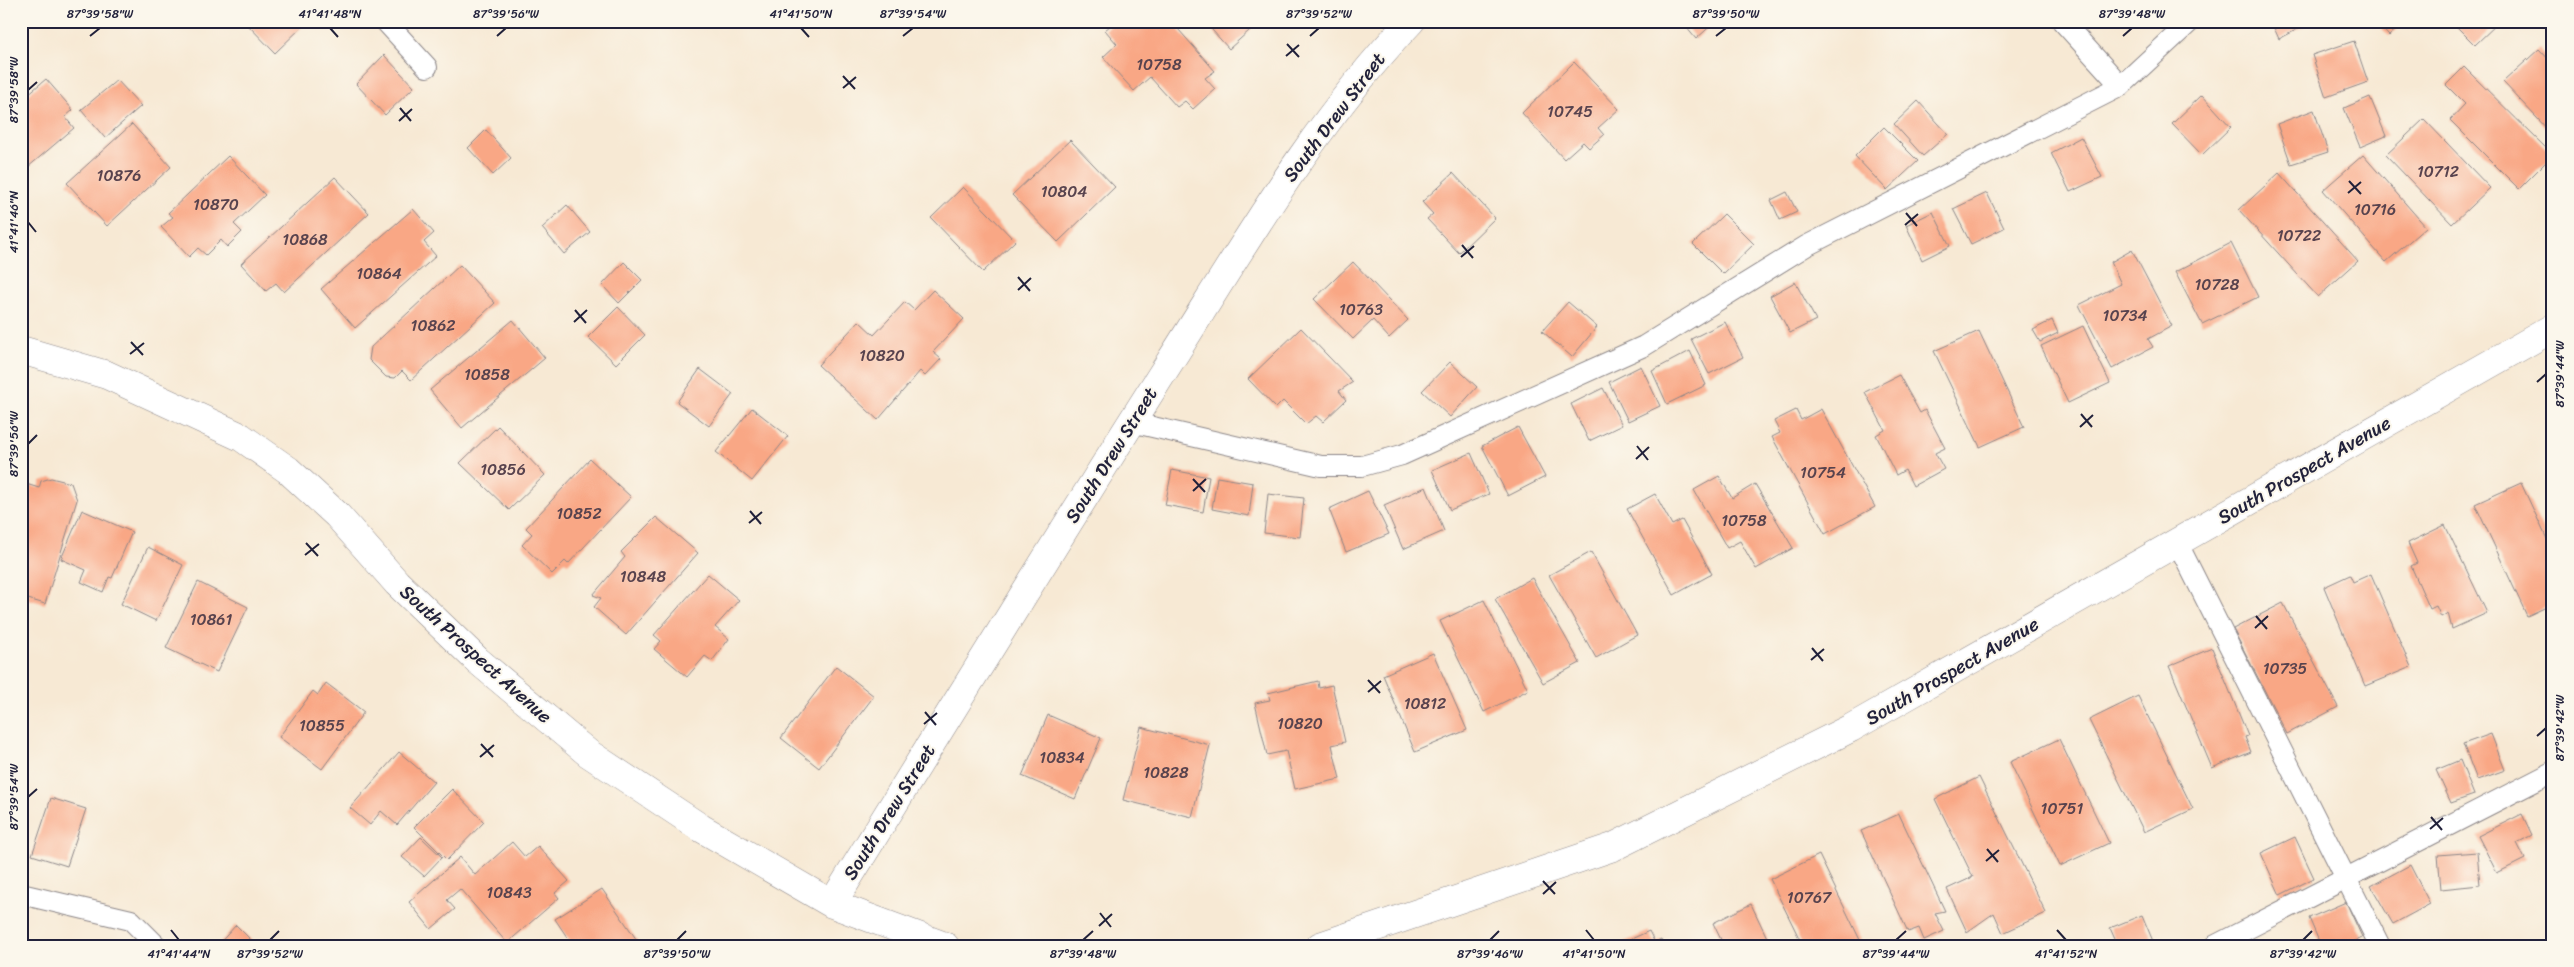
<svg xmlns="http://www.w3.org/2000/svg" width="2574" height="967" font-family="Sriracha,sans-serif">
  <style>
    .building { fill: #f9a785 }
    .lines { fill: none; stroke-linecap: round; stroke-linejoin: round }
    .service-casing { stroke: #8c8688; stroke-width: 22 }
    .minor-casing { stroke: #8c8688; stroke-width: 29 }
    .service { stroke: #fff; stroke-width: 20 }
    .minor { stroke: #fff; stroke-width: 28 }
    .ticks { fill: none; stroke: #22223b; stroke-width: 2 }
    .labels { text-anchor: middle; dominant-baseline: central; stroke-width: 4; stroke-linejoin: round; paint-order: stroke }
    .number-label { font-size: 16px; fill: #58434e }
    .street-label { font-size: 19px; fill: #22223b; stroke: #fbf7ec }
    .neatline { fill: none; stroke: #22223b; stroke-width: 2 }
    .ticks-label { font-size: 12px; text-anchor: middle; fill: #22223b }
  </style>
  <rect width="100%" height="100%" fill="#fbf7ec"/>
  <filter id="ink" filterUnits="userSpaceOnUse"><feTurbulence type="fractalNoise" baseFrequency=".02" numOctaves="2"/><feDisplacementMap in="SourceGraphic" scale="10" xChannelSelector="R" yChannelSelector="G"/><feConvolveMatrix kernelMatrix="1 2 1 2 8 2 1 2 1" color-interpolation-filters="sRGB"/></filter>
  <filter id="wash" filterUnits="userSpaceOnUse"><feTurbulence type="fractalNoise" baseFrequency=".0096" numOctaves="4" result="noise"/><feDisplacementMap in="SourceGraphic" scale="20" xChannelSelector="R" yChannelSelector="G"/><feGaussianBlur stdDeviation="1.12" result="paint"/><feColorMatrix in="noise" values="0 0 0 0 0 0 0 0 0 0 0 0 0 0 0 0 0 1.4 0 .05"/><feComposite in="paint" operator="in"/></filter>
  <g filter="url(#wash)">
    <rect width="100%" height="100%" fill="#f7e9d4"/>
    <g id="blocks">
      <path class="building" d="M248 21H302L305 24 275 53 246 23Z
        M1116 21H1171L1215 71 1205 78 1215 89 1193 109 1185 101 1177 107 1150 77 1134 91 1103 57 1117 44 1105 30Z
        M1204 21H1260L1229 49Z
        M1681 21H1716L1696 39Z
        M2271 21H2313L2279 39Z
        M2375 21H2405L2389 36Z
        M2451 21H2500L2475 45Z
        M2354 41 2368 82 2326 97 2312 55Z
        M2539 49 2553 64V135L2503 82Z
        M384 55 414 87 385 115 356 84Z
        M1574 62 1619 109 1598 128 1604 135 1589 148 1583 142 1564 159 1522 113Z
        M2464 67 2553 155 2519 189 2450 120 2465 104 2446 85Z
        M46 79 73 110 65 117 74 128 21 173V100Z
        M117 80 141 106 105 138 81 110Z
        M2202 95 2231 127 2202 155 2172 124Z
        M2370 97 2386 136 2360 147 2344 108Z
        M1918 101 1948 134 1923 156 1894 124Z
        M2314 110 2328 152 2291 164 2277 124Z
        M2424 119 2490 188 2452 224 2386 155Z
        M132 124 171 167 107 226 67 183Z
        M1884 127 1918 161 1887 190 1855 156Z
        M486 130 511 158 493 175 468 148Z
        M2081 137 2102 177 2070 192 2051 153Z
        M1070 140 1115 187 1058 242 1012 195Z
        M2363 155 2426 227 2386 262 2323 190Z
        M228 156 265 195 234 224 242 232 227 247 221 240 206 255 198 248 189 257 161 227 173 217 168 213Z
        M1453 173 1495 218 1459 253 1427 219 1433 214 1422 202Z
        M2279 173 2358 261 2318 297 2239 210Z
        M335 177 369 213 284 292 276 283 266 291 241 264Z
        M963 187 1015 241 983 272 931 218Z
        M1787 192 1797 212 1780 220 1771 200Z
        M1987 193 2004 228 1971 244 1953 209Z
        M567 205 590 232 564 254 542 228Z
        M413 209 434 233 424 242 436 256 355 328 321 289Z
        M1933 212 1950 246 1922 260 1906 225Z
        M1724 214 1754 244 1723 274 1693 244Z
        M2231 243 2258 297 2202 324 2175 272Z
        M2132 250 2172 326 2148 339 2153 347 2112 369 2079 305 2121 284 2111 262Z
        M624 262 642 280 619 303 602 285Z
        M1353 262 1408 320 1389 338 1373 320 1353 339 1314 299Z
        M460 265 495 303 411 380 402 371 395 378 386 377 369 360 371 347Z
        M1795 282 1816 320 1790 333 1770 296Z
        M933 290 964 319 933 352 941 359 925 376 920 371 878 420 818 365 859 321 874 335 905 302 914 310Z
        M1568 302 1597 327 1572 357 1542 331Z
        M618 307 645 335 616 364 588 337Z
        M513 320 545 358 462 428 430 390Z
        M2052 320 2058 333 2040 342 2033 330Z
        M1725 322 1743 357 1709 374 1691 339Z
        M2083 326 2110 383 2068 403 2041 346Z
        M1301 328 1353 382 1339 391 1346 400 1323 422 1316 416 1306 424 1283 401 1276 408 1248 379Z
        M1979 331 2024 427 1980 447 1934 351Z
        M1690 351 1706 385 1667 404 1652 371Z
        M1450 362 1477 387 1450 417 1422 391Z
        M1641 366 1660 406 1628 421 1609 382Z
        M700 369 733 394 709 426 677 402Z
        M1899 375 1920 413 1925 410 1945 448 1935 453 1944 469 1913 486 1905 470 1896 475 1876 435 1885 430 1865 392Z
        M1603 388 1622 425 1589 441 1571 404Z
        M752 408 788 436 752 481 716 452Z
        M1821 409 1875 507 1825 534 1772 437 1780 433 1774 421 1796 410 1801 420Z
        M498 426 545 475 509 510 460 463Z
        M1518 427 1545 477 1508 496 1482 446Z
        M1471 453 1489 494 1450 510 1432 470Z
        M590 459 631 497 568 564 565 561 552 574 522 545 532 534 526 528Z
        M1172 470 1209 477 1203 512 1165 505Z
        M1719 476 1732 498 1755 484 1793 548 1756 569 1740 541 1727 548 1694 490Z
        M1217 477 1253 483 1249 516 1212 509Z
        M51 478 71 483 77 500 45 604 21 597V500L26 484 39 488 41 481Z
        M2521 483 2553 552V604L2527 616 2475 504Z
        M1426 487 1444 531 1403 549 1384 505Z
        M1368 491 1389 534 1346 552 1329 509Z
        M1268 494 1304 498 1300 537 1264 533Z
        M1655 494 1672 525 1682 520 1712 574 1674 595 1627 509Z
        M82 510 132 532 112 578 109 577 103 592 81 582 86 570 61 559Z
        M656 517 698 553 626 635 594 607 601 598 593 595 625 557 621 552Z
        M2445 525 2487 613 2452 629 2448 613 2441 617 2436 606 2430 609 2411 566 2417 563 2408 543Z
        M148 547 183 565 156 621 121 604Z
        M1591 552 1637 635 1596 658 1549 575Z
        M708 574 739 600 715 627 729 639 712 661 705 656 687 677 654 649 661 641 654 635Z
        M2371 574 2411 667 2365 686 2324 587 2350 575 2353 582Z
        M1532 578 1580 663 1543 683 1495 599Z
        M198 582 248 607 217 672 166 648Z
        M1484 600 1528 690 1484 712 1440 621Z
        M2283 603 2338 707 2287 734 2233 629Z
        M2212 648 2248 736 2245 737 2251 752 2212 768 2169 666Z
        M1433 653 1467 730 1415 752 1383 675Z
        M836 666 874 696 819 768 781 738Z
        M1318 681 1319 688 1332 685 1345 742 1332 745 1340 779 1295 789 1286 751 1267 755 1255 703 1270 700 1268 693Z
        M326 683 364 712 322 769 279 737 313 691 318 695Z
        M2138 696 2193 809 2144 832 2089 720Z
        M1048 715 1101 738 1075 799 1022 776Z
        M1141 727 1210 745 1192 817 1123 800Z
        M2491 734 2505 770 2477 780 2463 744Z
        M2059 739 2109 843 2060 866 2010 762Z
        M399 752 434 782 397 825 381 811 370 825 350 808Z
        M2460 760 2474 795 2451 803 2436 770Z
        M1979 777 2046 913 2003 933 1994 913 1967 932 1947 889 1973 877 1935 799Z
        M452 789 484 822 447 860 414 827Z
        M51 798 86 809 67 866 32 855Z
        M1899 814 1945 911 1935 913 1944 931 1924 940 1919 928 1908 932 1861 831Z
        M2522 814 2532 835 2517 843 2525 859 2497 873 2478 836Z
        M421 837 442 857 424 876 402 857Z
        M2295 837 2314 878 2280 895 2261 853Z
        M512 842 525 857 538 846 569 881 555 893 559 898 507 943 460 889 447 900 455 909 431 929 409 902 460 857 475 875Z
        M2477 852 2480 885 2441 889 2438 855Z
        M1819 855 1860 940 1849 946H1803L1770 879Z
        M2410 865 2430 904 2393 924 2371 886Z
        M602 889 641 946H573L555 919Z
        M2346 902 2362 937 2344 946H2321L2309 918Z
        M1751 904 1771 946H1724L1713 923Z
        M2142 915 2155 946H2118L2110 928Z
        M236 925 257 946H217Z
        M1649 931 1655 943 1661 940 1664 946H1616Z"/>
    </g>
  </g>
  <g filter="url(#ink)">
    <use href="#blocks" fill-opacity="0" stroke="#8c8688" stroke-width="1"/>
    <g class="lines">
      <defs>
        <path id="service" d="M385 21 427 67
          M2062 21 2121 86
          M1131 422 1321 466H1362L1402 455 1644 346 1806 246 2121 86 2191 21
          M2177 542 2380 946
          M21 894 131 920 157 946
          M2214 946 2553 772"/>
        <path id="minor" d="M21 350 107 375 241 437 288 470 337 515 397 583 477 660 588 753 701 828 832 904 945 946
          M832 904C944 723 1055 542 1169 363 1244 245 1314 123 1411 21
          M1320 946 1613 847 1851 728 2553 328"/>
      </defs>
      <use href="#service" class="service-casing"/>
      <use href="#minor" class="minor-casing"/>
      <use href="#service" class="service"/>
      <use href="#minor" class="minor"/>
    </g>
  </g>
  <path class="ticks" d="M330 28 338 37M801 28 809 37M90 36 100 28M497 36 506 28M903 36 913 28M1310 36 1319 28M1716 36 1726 28M2123 36 2132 28M1287 44 1299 57M1286 56 1299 45M843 76 855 89M843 88 856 77M28 90 37 82M400 108 411 121M399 121 412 109M2349 181 2361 194M2348 193 2361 182M1906 213 1917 226M28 222 36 232M1905 225 1918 214M1462 245 1473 258M1461 257 1474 246M1018 277 1030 291M1018 290 1031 278M575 310 586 323M574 322 587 310M131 342 143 355M130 354 144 343M2537 382 2546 374M2081 414 2092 427M2080 427 2093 415M28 444 37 435M1637 446 1648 460M1636 459 1649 447M1193 479 1205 492M1193 491 1206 479M750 511 761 524M749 523 762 512M306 543 318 556M305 555 319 544M2256 616 2267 629M2255 628 2268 616M1812 648 1823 661M1811 660 1824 649M1368 680 1380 693M1368 692 1381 681M925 712 936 725M924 724 937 713M2537 736 2546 728M481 744 493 757M480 757 494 745M28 797 37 789M2431 817 2442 830M2430 829 2443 818M1987 849 1998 862M1986 861 1999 850M1543 881 1555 894M1543 894 1556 882M1100 913 1111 927M1099 926 1112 914M171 930 179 940M1586 930 1594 940M2057 930 2066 940M270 940 279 931M677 940 686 931M1083 940 1093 931M1490 940 1499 931M1896 940 1906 931M2303 940 2312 931"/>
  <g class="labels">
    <g class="number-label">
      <text x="1159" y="64">10758</text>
      <text x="1570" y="111">10745</text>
      <text x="2438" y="171">10712</text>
      <text x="119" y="175">10876</text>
      <text x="1064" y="191">10804</text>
      <text x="216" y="204">10870</text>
      <text x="2375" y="209">10716</text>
      <text x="2299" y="235">10722</text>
      <text x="305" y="239">10868</text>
      <text x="379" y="273">10864</text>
      <text x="2217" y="284">10728</text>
      <text x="1361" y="309">10763</text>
      <text x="2125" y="315">10734</text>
      <text x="433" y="325">10862</text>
      <text x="882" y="355">10820</text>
      <text x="487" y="374">10858</text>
      <text x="503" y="469">10856</text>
      <text x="1823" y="472">10754</text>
      <text x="579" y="513">10852</text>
      <text x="1744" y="520">10758</text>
      <text x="643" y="576">10848</text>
      <text x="211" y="619">10861</text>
      <text x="2285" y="668">10735</text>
      <text x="1425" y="703">10812</text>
      <text x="1300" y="723">10820</text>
      <text x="322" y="725">10855</text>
      <text x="1062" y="757">10834</text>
      <text x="1166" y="772">10828</text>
      <text x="2062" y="808">10751</text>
      <text x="509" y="892">10843</text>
      <text x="1809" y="897">10767</text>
    </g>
    <g class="street-label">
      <text transform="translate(1334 117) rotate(-53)">South Drew Street</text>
      <text transform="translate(1111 455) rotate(-58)">South Drew Street</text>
      <text transform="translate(2304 470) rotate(-30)">South Prospect Avenue</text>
      <text transform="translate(476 654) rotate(42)">South Prospect Avenue</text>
      <text transform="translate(1952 671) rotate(-30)">South Prospect Avenue</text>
      <text transform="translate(889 812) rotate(-58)">South Drew Street</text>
    </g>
  </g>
  <rect width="2574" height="967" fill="none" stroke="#fbf7ec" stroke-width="55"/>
  <rect x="28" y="28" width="2518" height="912" class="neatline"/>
  <g class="ticks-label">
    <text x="100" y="18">87°39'58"W</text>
    <text x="330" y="18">41°41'48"N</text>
    <text x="506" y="18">87°39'56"W</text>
    <text x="801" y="18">41°41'50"N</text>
    <text x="913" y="18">87°39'54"W</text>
    <text x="1319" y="18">87°39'52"W</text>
    <text x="1726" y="18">87°39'50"W</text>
    <text x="2132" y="18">87°39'48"W</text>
    <text transform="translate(14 90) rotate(-90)" y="4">87°39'58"W</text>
    <text transform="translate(14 222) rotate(-90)" y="4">41°41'46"N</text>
    <text transform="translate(2560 374) rotate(-90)" y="4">87°39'44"W</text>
    <text transform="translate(14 444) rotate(-90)" y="4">87°39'56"W</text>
    <text transform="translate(2560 728) rotate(-90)" y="4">87°39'42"W</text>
    <text transform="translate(14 797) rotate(-90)" y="4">87°39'54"W</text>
    <text x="179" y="958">41°41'44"N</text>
    <text x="270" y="958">87°39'52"W</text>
    <text x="677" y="958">87°39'50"W</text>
    <text x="1083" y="958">87°39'48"W</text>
    <text x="1490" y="958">87°39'46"W</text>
    <text x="1594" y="958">41°41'50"N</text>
    <text x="1896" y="958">87°39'44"W</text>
    <text x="2066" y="958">41°41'52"N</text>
    <text x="2303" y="958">87°39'42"W</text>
  </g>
</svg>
